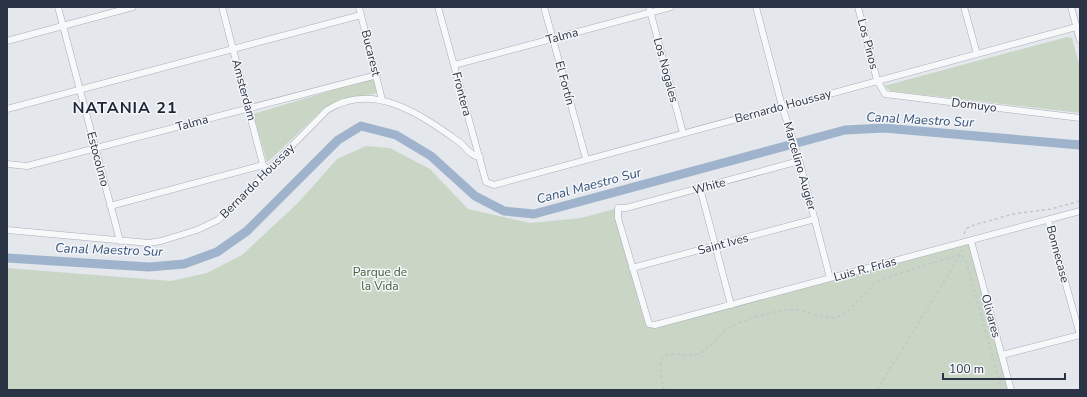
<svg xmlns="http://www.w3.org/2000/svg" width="1087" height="397" font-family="'Nunito Sans',sans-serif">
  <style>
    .green { fill: #c9d6c5 }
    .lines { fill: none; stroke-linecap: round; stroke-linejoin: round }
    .canal { stroke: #9fb4cc; stroke-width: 9 }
    .minor-casing { stroke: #a9aeb7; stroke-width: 7 }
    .path { stroke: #c2c5cb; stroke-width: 1.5; stroke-dasharray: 3 3; stroke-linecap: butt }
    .minor { stroke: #f7f8fa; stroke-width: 6 }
    .labels { text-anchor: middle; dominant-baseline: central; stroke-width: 3; stroke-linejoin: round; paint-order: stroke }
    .street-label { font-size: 12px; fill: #2b3445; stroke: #f4f6f9 }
    .park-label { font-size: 12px; fill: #3f6138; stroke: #f4f6f9 }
    .water-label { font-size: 13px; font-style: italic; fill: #34527a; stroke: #f4f6f9 }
    .district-label { font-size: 16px; font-weight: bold; letter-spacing: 1px; fill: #1d2536; stroke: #f4f6f9 }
  </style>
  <rect width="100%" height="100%" fill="#e4e7ec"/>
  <path class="green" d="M1067 37 1072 38 1080 68V113L891 91 884 86Z
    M373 78 377 93 338 101 323 109 271 159 267 162 253 114Z
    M366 146 390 148 430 169 468 209 530 223 581 218 618 208 649 324 971 241 1011 390H7V268L171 281 207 273 242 255 299 202 337 159Z"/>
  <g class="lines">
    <path class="canal" d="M7 258 149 267 184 264 217 252 247 231 338 140 361 126 396 135 431 156 475 196 504 211 534 214 845 130 884 128 1080 145"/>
    <defs>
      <path id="minor" d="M58 7 120 241
        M222 7 263 165 269 170
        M359 7 382 100
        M438 7 486 182 494 185 1080 26
        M544 7 586 159
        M649 7 683 133
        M756 7 782 106 797 152 830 278
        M858 7 877 80 885 94 1080 118
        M964 7 977 54
        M1071 7 1080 40
        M7 41 133 7
        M454 65 671 7
        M7 109 361 15
        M799 161 626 208H618V218L649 324 655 325 1080 211
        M7 164 27 166 377 75
        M700 188 731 305
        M110 206 263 165
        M1048 220 1080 335
        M7 230 149 243 161 241 197 230 218 220 234 205 327 110C373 81 420 114 458 141 465 146 471 157 480 157
        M971 241 1011 390
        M632 268 815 219
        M1002 355 1080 335"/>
    </defs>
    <use href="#minor" class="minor-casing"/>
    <path class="path" d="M964 234 966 229 971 226 1013 214 1051 209 1080 201
      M664 390C650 334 682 364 702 352 713 345 720 332 732 326 743 320 772 312 784 310 806 306 825 326 846 313L874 284 882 279 961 254 966 261 1002 390
      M877 390 961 254 962 250"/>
    <use href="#minor" class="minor"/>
  </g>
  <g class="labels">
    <g class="street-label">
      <text transform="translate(562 36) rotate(-15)">Talma</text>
      <text transform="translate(868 44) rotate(75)">Los Pinos</text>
      <text transform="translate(371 53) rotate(76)">Bucarest</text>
      <text transform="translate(666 70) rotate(75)">Los Nogales</text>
      <text transform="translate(565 83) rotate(75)">El Fortín</text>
      <text transform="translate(244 90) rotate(75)">Amsterdam</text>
      <text transform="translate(462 94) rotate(75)">Frontera</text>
      <text transform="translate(974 105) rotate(7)">Domuyo</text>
      <text transform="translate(783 106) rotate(-15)">Bernardo Houssay</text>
      <text transform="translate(192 123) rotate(-15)">Talma</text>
      <text transform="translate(98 159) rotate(75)">Estocolmo</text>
      <text transform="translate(800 166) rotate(74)">Marcelino Augier</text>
      <text transform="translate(257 181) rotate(-45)">Bernardo Houssay</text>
      <text transform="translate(709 186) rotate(-15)">White</text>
      <text transform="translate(723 244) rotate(-15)">Saint Ives</text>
      <text transform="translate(1058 254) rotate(75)">Bonnecase</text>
      <text transform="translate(865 269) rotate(-15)">Luis R. Frías</text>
      <text transform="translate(991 316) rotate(75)">Olivares</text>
    </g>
    <g class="park-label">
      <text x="380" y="272">Parque de<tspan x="380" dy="14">la Vida</tspan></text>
    </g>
    <g class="water-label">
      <text transform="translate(920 120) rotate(3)">Canal Maestro Sur</text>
      <text transform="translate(589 186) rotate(-15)">Canal Maestro Sur</text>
      <text transform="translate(109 250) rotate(2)">Canal Maestro Sur</text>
    </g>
    <g class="district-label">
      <text x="125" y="108">NATANIA 21</text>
    </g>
  </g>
  <rect width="1087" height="397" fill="none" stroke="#2b3445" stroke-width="16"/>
  <path d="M943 373v6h122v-6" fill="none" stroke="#2b3445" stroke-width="2"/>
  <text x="949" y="373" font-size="12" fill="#2b3445" stroke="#f4f6f9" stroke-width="3" paint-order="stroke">100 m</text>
</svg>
